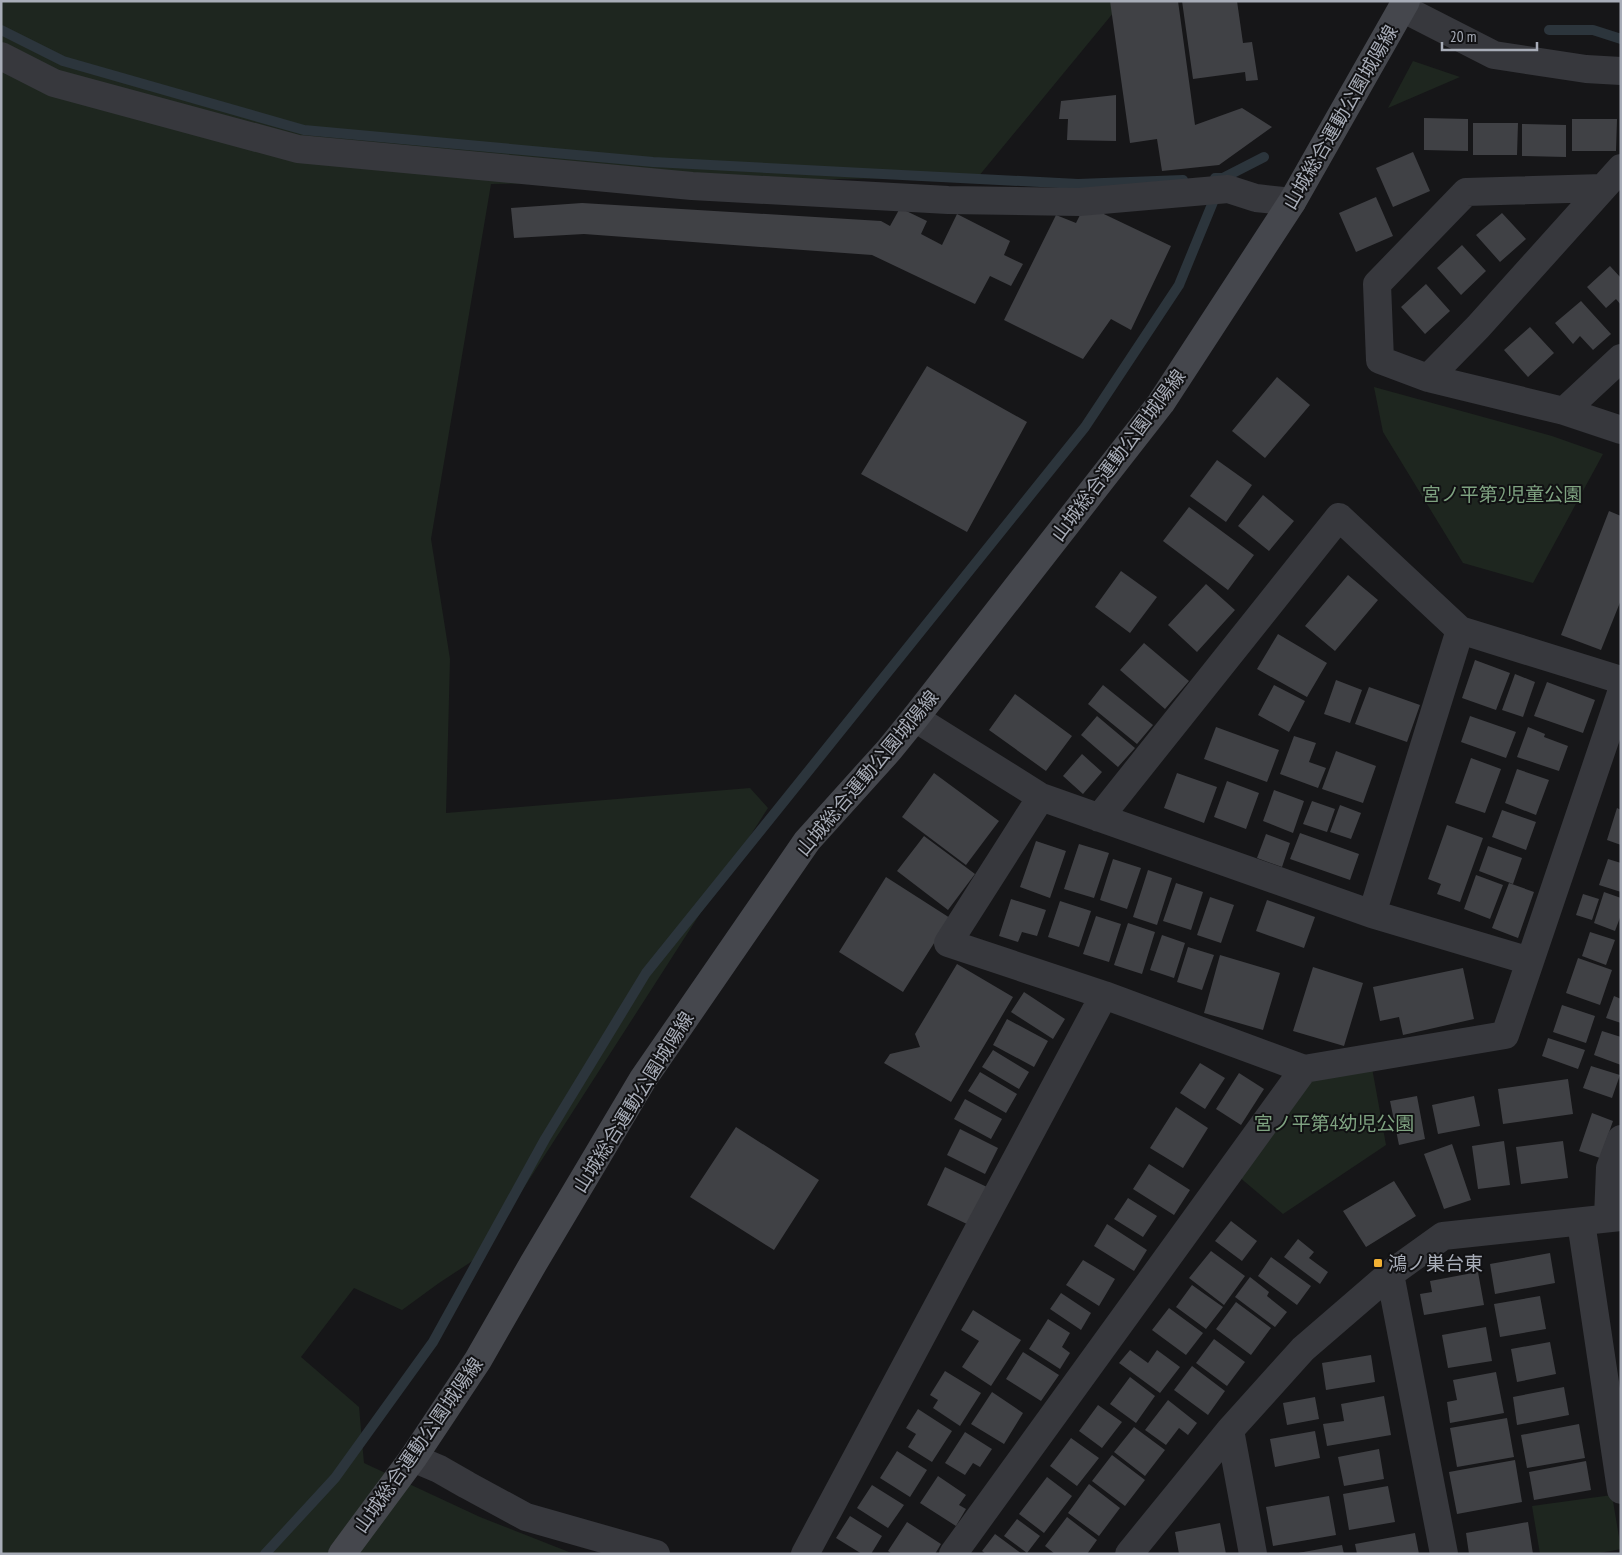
<svg xmlns="http://www.w3.org/2000/svg" width="1622" height="1555" font-family="'PT Sans Narrow','Noto Sans JP',sans-serif">
  <style>
    .green { fill: #1e261f }
    .lines { fill: none; stroke-linecap: round; stroke-linejoin: round }
    .stream { stroke: #2c353c; stroke-width: 10 }
    .building { fill: #404145 }
    .minor { stroke: #37383d; stroke-width: 28 }
    .tertiary { stroke: #37383d; stroke-width: 28 }
    .secondary { stroke: #45474d; stroke-width: 28 }
    .poi-dot { fill: #f2b134; stroke: #111113; stroke-width: 2 }
    .labels { text-anchor: middle; dominant-baseline: central; stroke-width: 4; stroke-linejoin: round; paint-order: stroke }
    .street-label { font-size: 19px; fill: #a8adb8; stroke: #111113 }
    .park-label { font-size: 19px; fill: #7fa381; stroke: #111113 }
    .poi-label { font-size: 19px; fill: #a8adb8; stroke: #111113; text-anchor: start }
  </style>
  <rect width="100%" height="100%" fill="#161618"/>
  <path class="green" d="M1 1H1123L978 177 491 184 431 539 450 659 446 813 750 788 768 808 480 1256 439 1283 402 1310 354 1288 301 1357 359 1407 364 1463 480 1517 574 1554H1Z
    M1413 61 1460 77 1388 108Z
    M1374 387 1552 436 1603 454 1533 583 1463 563 1383 432Z
    M1372 1068 1386 1145 1283 1214 1238 1176 1308 1079Z
    M1612 1495 1621 1549 1595 1554H1540L1532 1506Z"/>
  <g class="lines">
    <path class="stream" d="M1 30 63 61 304 130 653 162 1078 184 1183 180
      M1549 30H1593L1621 39
      M1215 178H1223L1264 157
      M265 1554 335 1478 433 1342 545 1139 646 973 1085 427 1179 285 1213 202"/>
  </g>
  <path class="building" d="M1110 1H1178L1195 125 1242 108 1272 127 1219 165 1162 171 1157 139 1130 143Z
    M1182 1H1237L1243 43 1252 42 1258 80 1246 81 1245 72 1193 79Z
    M1116 95V141L1067 140 1068 119H1059L1061 101Z
    M1424 118 1468 119V151L1424 150Z
    M1572 119H1617L1616 151H1572Z
    M1473 123H1518L1517 155H1473Z
    M1522 124 1566 125V157L1522 156Z
    M1413 152 1430 191 1393 207 1376 168Z
    M1376 197 1393 236 1356 252 1339 213Z
    M582 203 881 221 890 226 900 208 927 221 921 234 942 245 957 214 1010 241 1004 255 1023 264 1011 286 990 276 975 304 872 255 584 234 514 238 511 208Z
    M1085 205 1171 246 1131 330 1111 319 1083 359 1004 320 1056 215 1076 223Z
    M1502 213 1526 239 1500 262 1476 235Z
    M1462 245 1486 271 1461 295 1437 268Z
    M1610 266 1621 278V305L1616 299 1606 308 1587 287Z
    M1426 284 1450 311 1425 334 1401 307Z
    M1581 301 1611 334 1593 350 1580 336 1573 344 1555 323Z
    M1530 327 1554 353 1528 377 1504 350Z
    M927 366 1027 422 967 532 861 474Z
    M1277 377 1310 405 1265 458 1232 431Z
    M1217 460 1252 485 1226 522 1190 496Z
    M1263 495 1294 521 1269 551 1238 526Z
    M1189 507 1254 555 1228 590 1163 541Z
    M1609 511 1621 516V600L1601 650 1561 635Z
    M1121 571 1157 597 1130 633 1095 607Z
    M1348 575 1378 600 1335 651 1305 626Z
    M1206 584 1235 610 1197 652 1168 625Z
    M1278 634 1327 663 1307 697 1257 669Z
    M1144 643 1189 681 1165 709 1120 670Z
    M1475 660 1510 673 1496 710 1462 698Z
    M1515 674 1535 682 1523 717 1502 710Z
    M1336 680 1362 690 1350 723 1324 714Z
    M1547 682 1595 700 1583 733 1534 716Z
    M1103 685 1153 725 1137 744 1088 704Z
    M1274 685 1305 701 1289 732 1258 715Z
    M1369 687 1420 705 1407 742 1355 724Z
    M1015 694 1072 736 1046 771 989 730Z
    M1097 716 1135 748 1118 767 1081 735Z
    M1470 716 1516 732 1506 758 1461 742Z
    M1216 727 1279 750 1267 782 1204 759Z
    M1528 727 1545 734 1544 737 1568 746 1559 771 1517 757Z
    M1294 736 1316 743 1309 762 1326 768 1318 788 1280 774Z
    M1336 751 1376 766 1363 803 1322 789Z
    M1082 754 1102 772 1083 794 1063 776Z
    M1471 758 1501 769 1485 813 1455 803Z
    M1517 769 1549 780 1536 815 1505 803Z
    M934 773 999 821 966 865 902 817Z
    M1177 773 1217 787 1204 823 1164 808Z
    M1227 781 1259 793 1246 829 1214 817Z
    M1274 790 1304 801 1293 833 1263 821Z
    M1312 801 1335 809 1327 832 1303 824Z
    M1340 805 1361 813 1351 839 1330 832Z
    M1617 808 1621 810V845L1607 840Z
    M1502 810 1536 822 1526 850 1492 837Z
    M1447 825 1483 838 1460 902 1437 894 1441 884 1428 879Z
    M1300 833 1359 854 1350 880 1290 859Z
    M1266 834 1290 843 1282 867 1257 858Z
    M924 836 975 874 948 910 897 871Z
    M1036 841 1066 851 1050 898 1020 887Z
    M1079 844 1109 853 1094 898 1064 889Z
    M1488 846 1522 858 1513 884 1479 871Z
    M1113 859 1141 868 1127 909 1100 900Z
    M1608 859 1621 863V892L1599 885Z
    M1148 870 1172 878 1157 925 1133 917Z
    M1476 875 1503 885 1490 919 1464 909Z
    M886 877 950 918 903 992 839 952Z
    M1176 883 1203 892 1191 930 1163 921Z
    M1509 883 1534 892 1518 938 1492 928Z
    M1604 892 1621 898V915L1615 931 1594 923Z
    M1583 894 1599 899 1592 920 1576 915Z
    M1210 897 1234 905 1221 943 1197 935Z
    M1011 899 1046 910 1037 936 1022 932 1018 942 999 936Z
    M1267 900 1315 917 1304 948 1256 931Z
    M1060 901 1091 911 1079 947 1048 937Z
    M1096 916 1121 924 1109 962 1083 954Z
    M1128 923 1155 932 1142 974 1114 965Z
    M1590 932 1615 940 1606 965 1582 956Z
    M1162 935 1185 943 1174 978 1150 970Z
    M1188 947 1214 955 1202 990 1177 982Z
    M1220 955 1280 973 1263 1030 1204 1013Z
    M1578 958 1612 970 1600 1005 1566 993Z
    M957 964 1013 997 951 1102 884 1063 890 1054 920 1047 915 1034Z
    M1313 967 1363 983 1344 1046 1293 1031Z
    M1463 968 1474 1019 1403 1035 1399 1017 1380 1021 1373 987Z
    M1024 992 1065 1019 1053 1039 1011 1012Z
    M1614 996 1621 999V1023L1606 1018Z
    M1562 1005 1595 1016 1586 1043 1553 1032Z
    M1007 1019 1048 1041 1034 1067 993 1045Z
    M1602 1031 1621 1037V1065L1594 1055Z
    M1548 1038 1585 1050 1578 1069 1542 1056Z
    M993 1050 1029 1072 1019 1089 982 1067Z
    M1200 1063 1225 1078 1205 1109 1180 1093Z
    M1591 1066 1620 1075 1612 1098 1583 1088Z
    M980 1072 1017 1094 1006 1113 968 1091Z
    M1239 1073 1264 1089 1241 1125 1216 1109Z
    M1568 1079 1573 1114 1503 1124 1498 1089Z
    M1417 1096 1425 1139 1399 1145 1390 1101Z
    M1474 1096 1480 1126 1438 1134 1432 1105Z
    M965 1099 1002 1119 991 1139 954 1119Z
    M1176 1107 1208 1128 1183 1168 1150 1148Z
    M1592 1113 1613 1121 1600 1158 1579 1151Z
    M736 1127 819 1180 774 1250 690 1197Z
    M960 1129 998 1148 985 1174 947 1155Z
    M1504 1141 1510 1185 1478 1189 1472 1146Z
    M1563 1141 1568 1178 1521 1184 1516 1147Z
    M1452 1144 1471 1200 1444 1209 1424 1154Z
    M1149 1164 1190 1190 1174 1215 1133 1189Z
    M945 1167 987 1187 969 1225 927 1205Z
    M1394 1181 1416 1216 1366 1247 1343 1211Z
    M1128 1198 1157 1216 1143 1237 1114 1219Z
    M1231 1221 1257 1241 1242 1261 1215 1241Z
    M1107 1224 1147 1250 1134 1271 1094 1246Z
    M1298 1239 1314 1252 1309 1258 1328 1272 1320 1284 1284 1257Z
    M1211 1251 1245 1276 1224 1305 1189 1278Z
    M1550 1253 1555 1283 1495 1294 1490 1264Z
    M1271 1257 1311 1286 1297 1305 1258 1276Z
    M1083 1260 1115 1279 1099 1306 1066 1285Z
    M1478 1272 1484 1305 1424 1315 1420 1294 1432 1292 1430 1281Z
    M1250 1277 1269 1292 1267 1296 1287 1312 1275 1327 1235 1297Z
    M1192 1285 1223 1307 1206 1329 1176 1307Z
    M1061 1293 1091 1313 1081 1330 1050 1309Z
    M1540 1296 1546 1329 1500 1337 1494 1304Z
    M1236 1302 1271 1328 1251 1355 1216 1329Z
    M1169 1308 1203 1333 1186 1355 1152 1330Z
    M973 1310 1021 1340 991 1386 962 1367 979 1341 961 1330Z
    M1048 1319 1070 1333 1062 1347 1070 1353 1060 1369 1029 1349Z
    M1486 1327 1492 1361 1448 1368 1442 1335Z
    M1214 1339 1245 1362 1227 1386 1196 1363Z
    M1550 1342 1556 1374 1517 1382 1511 1349Z
    M1130 1350 1148 1363 1157 1350 1180 1367 1160 1393 1119 1363Z
    M1023 1352 1059 1375 1041 1401 1006 1379Z
    M1371 1355 1375 1382 1326 1390 1322 1363Z
    M1192 1366 1225 1391 1208 1415 1174 1390Z
    M945 1371 981 1393 960 1426 933 1408 938 1400 930 1395Z
    M1496 1372 1504 1413 1450 1423 1447 1402 1457 1400 1453 1380Z
    M1130 1377 1155 1396 1136 1423 1110 1404Z
    M1564 1387 1569 1415 1517 1425 1513 1397Z
    M992 1392 1023 1413 1004 1444 971 1424Z
    M1384 1396 1391 1435 1327 1446 1323 1424 1344 1421 1341 1404Z
    M1315 1397 1319 1419 1287 1425 1283 1403Z
    M1168 1400 1197 1423 1188 1435 1179 1428 1166 1445 1145 1430Z
    M1098 1405 1122 1422 1102 1448 1079 1431Z
    M918 1409 952 1431 932 1462 908 1447 916 1434 906 1428Z
    M1507 1418 1514 1457 1457 1467 1450 1428Z
    M1579 1424 1585 1458 1527 1468 1521 1435Z
    M1134 1427 1165 1450 1145 1476 1114 1452Z
    M1315 1431 1320 1458 1275 1467 1270 1439Z
    M965 1432 992 1449 980 1467 973 1463 965 1475 945 1463Z
    M1071 1438 1099 1458 1077 1486 1050 1466Z
    M1379 1449 1384 1479 1344 1486 1338 1457Z
    M897 1451 927 1470 910 1497 880 1478Z
    M1112 1455 1145 1480 1125 1506 1092 1481Z
    M1515 1460 1522 1502 1457 1514 1449 1472Z
    M1586 1461 1591 1490 1534 1500 1529 1472Z
    M938 1476 966 1495 959 1505 966 1509 956 1526 920 1503Z
    M1047 1477 1072 1496 1044 1533 1019 1514Z
    M1089 1484 1120 1508 1099 1536 1068 1513Z
    M872 1485 904 1505 888 1528 857 1508Z
    M1388 1486 1395 1522 1349 1530 1343 1494Z
    M1329 1496 1336 1535 1273 1546 1266 1507Z
    M850 1516 882 1536 871 1554H862L836 1538Z
    M1067 1517 1097 1540 1087 1554H1055L1045 1546Z
    M1017 1519 1040 1536 1027 1553 1004 1536Z
    M907 1522 941 1544 935 1554H892L888 1551Z
    M1528 1522 1533 1554H1469L1466 1533Z
    M1220 1523 1226 1554H1179L1175 1532Z
    M1415 1533 1419 1554H1357L1355 1544Z
    M995 1534 1022 1554H986L982 1551Z
    M1342 1545 1344 1554H1298V1553Z"/>
  <g class="lines">
    <path class="minor" d="M1 56 54 83 298 149 692 186 948 200 1079 202 1228 189 1256 198 1292 202
      M1621 168 1478 327 1428 378 1564 411 1621 430
      M1428 378 1380 360 1377 284 1466 192 1603 188
      M1564 411 1621 358
      M915 718 1041 797 1372 914 1530 961
      M1041 797 948 943 1104 995 1304 1069 1505 1035 1621 693
      M1099 818 1339 517 1460 630
      M1372 914 1460 630 1621 680
      M1608 1217 1610 1168 1621 1139
      M1581 1222 1621 1490
      M1390 1274 1444 1554
      M1230 1430 1253 1554
      M413 1458 439 1469 467 1485 526 1517 656 1554
      M805 1554 1104 995
      M953 1554 1304 1069
      M1129 1554 1230 1430 1303 1349 1390 1274 1443 1236 1621 1217"/>
    <path class="tertiary" d="M1402 8 1494 55 1586 69 1621 71"/>
    <path class="secondary" d="M342 1554 413 1458 478 1360 533 1264 643 1079 807 841 889 750 915 718 1161 403 1292 202 1406 1"/>
  </g>
  <rect class="poi-dot" x="1373" y="1258" width="10" height="10" rx="2.5"/>
  <g class="labels">
    <g class="street-label">
      <text transform="translate(1340 117) rotate(-60)">山城総合運動公園城陽線</text>
      <text transform="translate(1118 455) rotate(-53)">山城総合運動公園城陽線</text>
      <text transform="translate(867 773) rotate(-50)">山城総合運動公園城陽線</text>
      <text transform="translate(633 1102) rotate(-58)">山城総合運動公園城陽線</text>
      <text transform="translate(418 1445) rotate(-55)">山城総合運動公園城陽線</text>
    </g>
    <g class="park-label">
      <text x="1502" y="494">宮ノ平第2児童公園</text>
      <text x="1334" y="1123">宮ノ平第4幼児公園</text>
    </g>
    <g class="poi-label">
      <text x="1388" y="1263">鴻ノ巣台東</text>
    </g>
  </g>
  <rect width="1622" height="1555" fill="none" stroke="#a8adb8" stroke-width="5"/>
  <path d="M1442 42v8h95v-8" fill="none" stroke="#a8adb8" stroke-width="2.5"/>
  <text x="1450" y="42" font-size="15" fill="#a8adb8" stroke="#111113" stroke-width="4" paint-order="stroke">20 m</text>
</svg>
